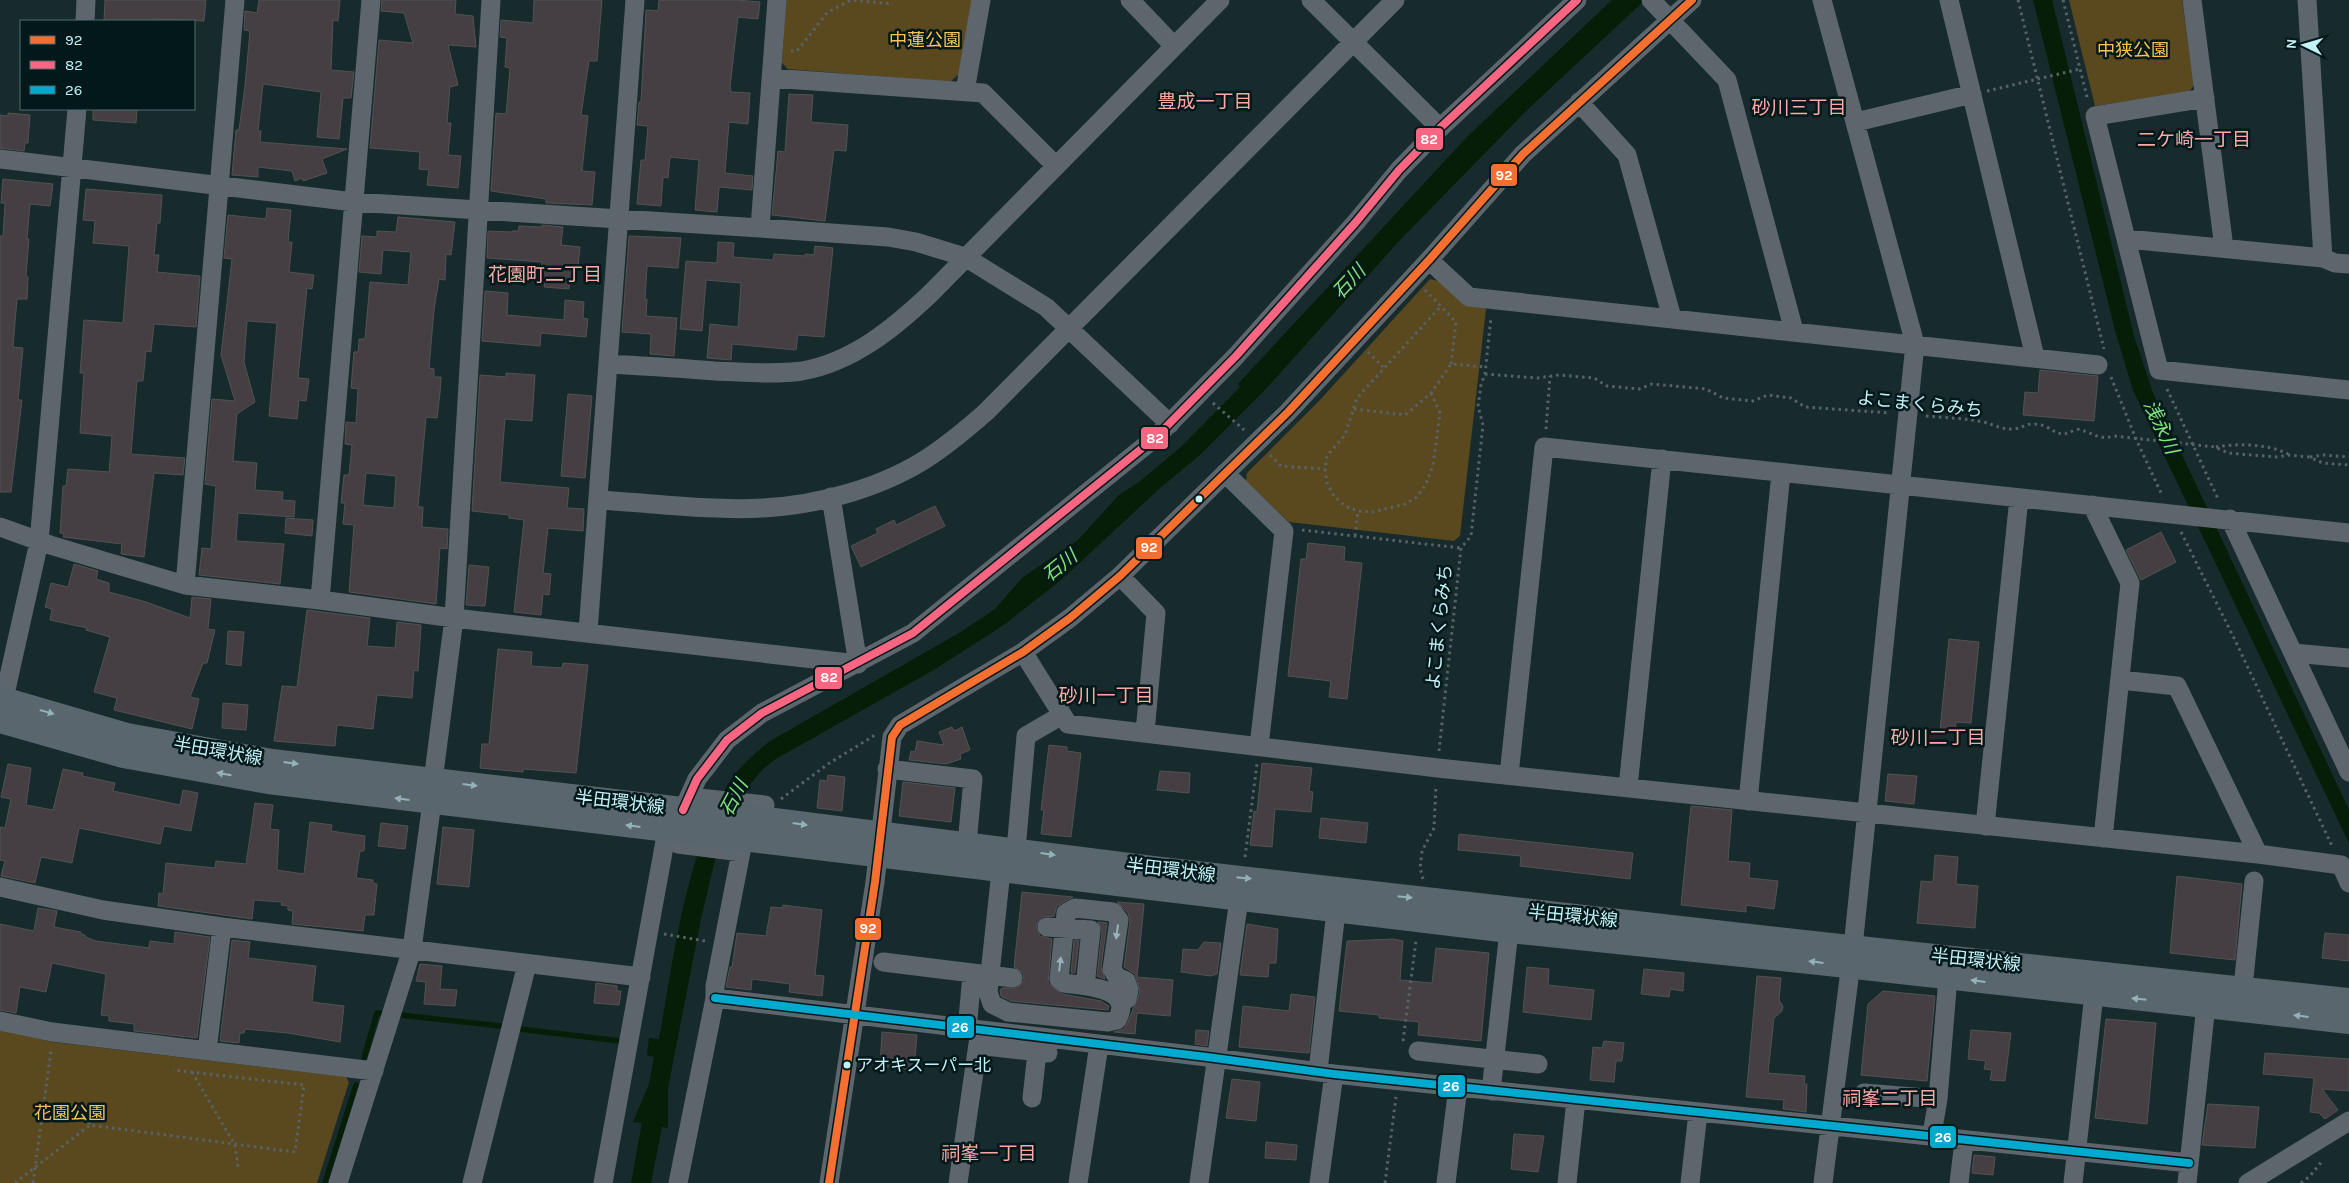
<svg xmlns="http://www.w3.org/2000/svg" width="2349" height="1183" font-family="Karla,'Noto Sans JP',sans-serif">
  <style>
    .green { fill: #5a481f }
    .water { fill: #061d07 }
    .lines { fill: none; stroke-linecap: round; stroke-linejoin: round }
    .stream { stroke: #061d07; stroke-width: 5.5 }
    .building { fill: #453f43; stroke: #525253; fill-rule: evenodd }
    .path { stroke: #586368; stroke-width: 3; stroke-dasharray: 2.5 4; stroke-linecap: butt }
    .minor { stroke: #5d666d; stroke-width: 19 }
    .major { stroke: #5a666e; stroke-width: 24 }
    .bus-1-casing { stroke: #02181a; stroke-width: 11 }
    .bus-2-casing { stroke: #02181a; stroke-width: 11 }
    .bus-3-casing { stroke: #02181a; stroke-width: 11 }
    .bus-1 { stroke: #f46f30; stroke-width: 8 }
    .bus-2 { stroke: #fa6682; stroke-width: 8 }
    .bus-3 { stroke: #00a9ce; stroke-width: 8 }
    .oneway { fill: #93b3b9 }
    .oneway2 { fill: #95b3b8 }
    .bus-dot { fill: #c2f2f6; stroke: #02181a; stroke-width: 2 }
    .labels { text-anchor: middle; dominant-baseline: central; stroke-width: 5; stroke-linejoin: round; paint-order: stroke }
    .bus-label { font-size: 17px; fill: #c2f2f6; stroke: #02181a; text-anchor: start }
    .park-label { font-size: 18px; fill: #f8c359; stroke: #02181a }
    .street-label { font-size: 18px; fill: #c2f2f6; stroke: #02181a }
    .neighbourhood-label { font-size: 19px; fill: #fda9a5; stroke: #02181a }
    .water-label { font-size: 19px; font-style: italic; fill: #83e57b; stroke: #02181a }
    .line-badge { stroke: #02181a; stroke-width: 2 }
    .badge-label { font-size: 14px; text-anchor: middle; font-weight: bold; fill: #fff }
  </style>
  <rect width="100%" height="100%" fill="#172a2c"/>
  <path class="green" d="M786 0H972L960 73 950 82 788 69 782 63Z
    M2069 0H2182L2194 85 2189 92 2095 106Z
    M1430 279 1439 281 1486 309 1460 536 1454 541 1289 522 1246 481 1247 473 1319 401Z
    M0 1030 53 1042 346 1077 349 1082 317 1183H0Z"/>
  <path class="water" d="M1612 0H1645L1528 109 1400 240 1264 391 1201 454 1159 489 1061 580 1005 624 937 668 774 760 762 770 742 794 715 860 701 919 668 1088V1128L662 1127 651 1183H631L642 1123 633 1122 649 1084 654 1057 647 1055 649 1038 659 1039C674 956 684 867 724 791 735 770 753 755 770 741L959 633 995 609 1023 577 1078 540 1119 495 1139 482 1182 446 1240 387 1238 384 1467 137Z
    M2033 0H2052L2134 336 2153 393 2349 810V843L2133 390 2116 334Z"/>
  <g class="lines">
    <path class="stream" d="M400 1015 501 1026
      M520 1029 620 1041
      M364 1058 377 1013 384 1014
      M325 1183 356 1085"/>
  </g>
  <path class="building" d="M105 0H206L204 21 153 19V21H104Z
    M259 0H340L338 21 333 20 331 70 354 72 351 98H343L339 139 317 137 321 92 263 84 258 131H261L260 142 347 149 322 159 327 173 303 181 302 178 295 181 292 171 258 167V177L232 175 236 130H239L245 86 250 31 244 30 245 11 257 13Z
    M382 0H456L455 14 473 16 476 47 448 45 458 85 450 87 447 123H451L448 155 461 156 458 188 427 185 429 170 419 169 420 152 370 148 379 40 413 43 404 13 381 11Z
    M534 0H602L597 61H589L581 115 588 116 582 171 595 172 592 205 546 203V199L491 191 496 113 506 114 510 68 505 67 507 38 500 37 501 20 533 23Z
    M659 0H737L760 2 758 19 738 17 730 87 731 92 750 93 748 124 729 122 725 173 753 176 752 190 719 187 717 212 695 210 699 160 670 157 668 178 663 177 661 206 637 204 641 160H645L648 126 637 125 639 102H641L646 10 658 11Z
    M789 94 813 95 811 122 848 125 846 151 834 150 825 221 772 215 778 151 785 152Z
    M93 109H137L136 123 93 120Z
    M8 113 30 115 28 143H25L24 151 0 148V115L8 116Z
    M3 179 53 184 50 206 30 204 27 239H29L26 276 28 277 27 299H17L13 347 23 348 18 400H22L11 492H0V236H3L5 203H1Z
    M86 189 162 195 160 223H157L154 255H159L157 272 200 276 196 327 154 324 151 352 146 351 143 381H137L131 454 185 458 183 475 154 473 144 557 121 554 122 544 63 537 64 534 60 533 63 486H66L68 469 109 472 112 436 80 433 84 373H80L84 320 123 323 129 246 93 243 95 221 83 220Z
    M267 208 291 210 288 242H292L289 272 314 275 312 289 307 288 298 378 309 379 306 401 299 400 297 419 269 416 277 323 247 321 244 362 255 402 237 414 233 461 257 463 255 490 283 492 282 500 295 501 294 517 238 513 236 541 284 544 280 584 199 575 202 548 211 549 216 486 205 484 212 399 235 401 221 355 232 259 224 258 228 215 266 219Z
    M398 217 455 222 451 255 446 254 445 280 439 279 434 310 429 368 434 369V377H441L440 393 437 418 426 417 418 507H423L422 527 448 529 447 549 440 548 436 604 349 592 354 525 343 524 345 503H341L344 475H349L352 445 345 444 346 422 356 423 358 389 351 388 354 352H358L359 339H365L370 282 408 285 411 252 383 250 381 274 359 272 362 236 377 237V231L396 232ZM366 473 396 476 394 508 363 505Z
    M542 225 563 227 561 245 580 247 578 267H571L569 289 544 287 545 282 540 281 542 262 487 258 488 231 512 232V231H518L519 226 542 227Z
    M629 236 681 238 678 268 647 266 645 299H647L646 316 677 318 674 356 650 354 651 334 622 332Z
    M718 242 734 243 733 257 773 260 774 254 805 256V254L814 255 815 246 833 248 824 337 798 335 796 350 732 344 731 360 707 358 710 324 738 327 741 283 706 280 702 331 680 329 686 261 717 263Z
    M485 291 508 293 507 315 564 320 565 300 584 302 583 318 588 319 586 337 541 333 540 346 482 341Z
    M2040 370 2098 376 2094 421 2023 415 2025 392 2038 393Z
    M506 373 535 375 532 421 505 419 500 482 569 488 567 508 584 509 583 531 548 528 543 573 551 574 549 595 543 594 541 615 514 612 524 520 509 518V515L472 511 480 375 506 377Z
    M568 394 592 396 585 478 561 476Z
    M935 506 945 526 861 567 851 546 878 533 876 529 894 520 896 525Z
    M286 518 313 520 312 536 285 533Z
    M2161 532 2176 562 2141 580 2126 550Z
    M1308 543 1345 547 1344 561 1362 563 1347 699 1329 697 1331 681 1288 676 1301 559H1306Z
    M74 564 98 571 96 579 109 583V592L146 602 190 618 192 597 211 599 208 629 215 630 207 663H203L190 697 199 699 192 729 114 710 117 698 94 692 110 637 86 630 87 628 50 620 52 609 45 607 51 583 68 587Z
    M469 565 489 567 485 606 466 605Z
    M307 610 370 618 367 646 395 648 397 622 421 625 418 671 414 670 412 698 377 695 373 729 337 725 335 746 274 741 282 686 297 687Z
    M228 631 244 632 241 666 226 664Z
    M1949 639 1979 642 1971 723 1956 722 1955 732 1940 730Z
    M498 649 532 652 531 666 562 668 563 663 588 665 576 773 523 769V772L480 768 482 744H489Z
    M223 703 248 705 246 730 222 728Z
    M952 727 954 731 962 727 970 750 960 754 961 759 946 764 909 760 911 751 915 752 917 741 944 745 939 732Z
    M1049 745 1067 747V751L1081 753 1071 837 1041 834 1044 810H1041Z
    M1262 763 1312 768 1309 791 1313 792 1311 812 1275 809 1272 847 1250 845 1254 811 1257 812Z
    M8 764 31 768 26 805 53 810 63 769 83 773 82 776 115 783 113 791 180 805 183 790 198 793 191 831 164 826 160 844 79 828 72 863 41 857 35 883 1 876 5 861 0 860V827L5 828 11 799 1 797Z
    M1160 771 1190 773 1189 793 1157 790Z
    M1888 774 1917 776 1914 804 1885 801Z
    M828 775 845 777 842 811 817 808 820 780 827 781Z
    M903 782 955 788 951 822 899 816Z
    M255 803 273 805 270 829 279 830 277 870 304 874 310 822 332 825 331 831 365 836 364 851H360L356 878 373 880V883L377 884 374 915H365L363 931 292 924 293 911 288 910V906L281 905 282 902 254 900 252 919 158 906 159 893 163 894 166 863 215 868 216 861 246 864Z
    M1691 806 1732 810 1728 861 1750 863 1749 878 1778 881 1774 909 1746 905V912L1681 905Z
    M1321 818 1368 823 1366 843 1319 838Z
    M381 823 408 826 405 849 378 846Z
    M443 827 474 830 469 887 437 884Z
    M1459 834 1633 853 1630 879 1520 866 1521 856 1458 850Z
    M1935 855 1958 857 1956 884 1978 886 1975 928 1917 923 1921 881 1933 882Z
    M2177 876 2242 884 2235 960 2170 953Z
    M1022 892 1073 897 1057 906 1054 916 1042 917 1036 926 1040 936 1052 939 1048 983 1062 994 1101 1001 1109 1006 1108 1010 1011 1001 1001 996 1000 990 1002 988H1017L1024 980 1023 973 1014 967Z
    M1117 902 1144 904 1137 977 1173 980 1170 1016 1137 1013 1135 1034 1114 1032 1124 1029 1127 1024 1140 992 1135 974 1124 967 1130 921 1128 913Z
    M783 905 822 910 815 975 824 976 822 996 789 992 790 984 752 979 751 990 726 987 730 967H732L737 933 766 936 771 907 782 908Z
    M38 908 57 911 54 927 81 932V934L85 935V937L96 941 149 948 150 941 174 944 175 932 210 937 197 1038 134 1031V1024L109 1021V1016L101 1015 106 974 52 963 46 992 20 987 16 1013 0 1010V924L34 931Z
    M1098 922 1107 923 1101 967 1105 979 1097 976 1102 931Z
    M1247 924 1278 929 1276 963H1269L1268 977 1240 975Z
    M2325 933 2349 935V961L2322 958Z
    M1393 939 1403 941 1400 980 1432 983 1436 948 1489 953 1481 1041 1418 1035 1419 1022 1379 1018V1015L1339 1011 1347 941Z
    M232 940 250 942 248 958 316 966 312 1002 344 1006 340 1042 288 1033 245 1029 244 1033H240L239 1043 220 1041Z
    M1074 940H1079L1075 973H1071Z
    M1204 942 1221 943 1217 974 1211 976 1181 972 1183 949 1198 950Z
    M420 964 442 966 440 989 457 990 455 1006 424 1004 426 982 416 981Z
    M1527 967 1549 969 1548 985 1594 990 1591 1020 1523 1012Z
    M1644 969 1684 973 1683 991 1670 989 1669 997 1641 994Z
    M1757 976 1781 978 1779 1000 1783 1006 1782 1011 1774 1018 1768 1073 1805 1076 1804 1084H1807L1806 1112 1783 1109 1784 1100 1746 1097Z
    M596 983 617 986V991H621L619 1005 594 1003Z
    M1883 991 1935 996 1927 1081 1861 1075 1868 1004Z
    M1291 994 1315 997 1309 1053 1239 1047 1243 1006 1289 1011Z
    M2106 1019 2156 1023 2147 1124 2095 1118Z
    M1196 1030 1209 1031 1207 1046 1195 1044Z
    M1971 1030 2011 1033 2005 1081 1990 1080 1992 1070 1984 1069 1986 1061 1968 1059Z
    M882 1032 917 1035 914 1070 880 1066Z
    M1604 1041 1624 1043 1622 1061H1616L1614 1082 1590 1080 1593 1047 1602 1048Z
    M2265 1053 2349 1059V1091L2322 1089 2338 1110 2325 1119 2319 1113 2310 1112 2314 1078 2263 1074Z
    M1232 1079 1260 1082 1256 1121 1226 1118Z
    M2208 1104 2259 1107 2255 1148 2202 1145Z
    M1514 1134 1544 1136 1538 1172 1511 1169Z
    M1266 1142 1297 1145 1296 1160 1265 1158Z
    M1974 1155 1995 1157 1993 1175 1972 1173Z"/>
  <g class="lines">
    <path class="path" d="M2018 0 2104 349
      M2063 0 2088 101
      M791 51H797L827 13 851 0 893 4
      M1987 91 2080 69
      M1425 290 1456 322 1451 364
      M1368 352 1383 367
      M1485 374 1537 378 1559 375 1594 378 1607 386 1639 389 1652 384 1706 389 1723 398 1753 401 1768 395 1791 398 1805 407 1890 413
      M2111 377 2136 439 2162 495
      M2167 389 2219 501
      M1431 393 1440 413 1433 465 1426 484 1417 497 1405 504 1373 512 1358 511 1345 506 1334 496 1327 483 1325 469 1327 456 1345 435 1357 398 1441 306
      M1213 403 1244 430
      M1354 409 1405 415 1431 393 1451 364 1486 367
      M1926 416C1945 418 1965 418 1983 422 1994 424 2001 430 2013 429 2020 429 2027 423 2035 424 2054 425 2056 442 2076 429 2091 431 2098 441 2114 436L2215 447 2228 453 2277 457 2289 455 2309 457 2323 463 2349 465
      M1546 429 1550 376
      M2216 447C2238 443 2268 444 2288 454
      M1270 455 1281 466 1325 469
      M2310 457 2324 455 2349 457
      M1302 530 1461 548
      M2181 532 2234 638 2332 846
      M1355 536 1358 511
      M1439 751 1461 548 1471 536 1483 425 1478 406 1481 385 1485 374 1491 317
      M781 799 828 764 875 735
      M1245 857 1257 764
      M1423 879 1420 868 1422 851 1434 828 1436 785
      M664 934 705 941
      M1403 1041 1416 941
      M192 1072 235 1145 238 1167
      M88 1109 90 1125
      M15 1183 90 1125 295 1152 304 1085 173 1070
      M33 1183 51 1051
      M1385 1183 1396 1097
      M2301 1183 2310 1176 2323 1160"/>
    <path class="minor" d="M1130 0 1174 46
      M1311 0 1440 128
      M1651 0 1727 80 1794 331
      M1822 0 1915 344 1853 947 1823 1183
      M1949 0 2035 357
      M2192 0 2224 248
      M2307 0 2323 258
      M85 21 86 0
      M771 78 983 93 1055 165
      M965 91 981 0
      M2205 98 2095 116 2159 370 2349 390
      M1579 102 1627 155 1672 318
      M1856 122 1972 94
      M0 159 354 202 760 228 888 237 916 242 965 257 1046 307 1170 424
      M760 228 777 0
      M2127 239 2323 258 2335 263 2349 264
      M1429 260 1469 297 2098 365
      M609 364C644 366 679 368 715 371 743 372 773 375 802 371 853 362 894 328 930 294L1220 0
      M1225 473 1284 531 1259 746
      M599 500C653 503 709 511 763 508 820 505 885 487 932 455 951 442 969 427 986 412L1395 0
      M2092 505 2130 583 2103 838
      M2230 519 2349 772
      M0 527 50 545 185 585 320 600 454 618 858 664 831 497
      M1120 576 1156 613 1145 732
      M185 585 235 0
      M320 600 371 0
      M588 632 635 0
      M1023 652 1068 724 1438 768 2258 854 2341 865 2349 883
      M2293 653 2349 658
      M2120 680 2177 686 2258 854
      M1 712 39 542 77 109
      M887 769 973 779 967 844
      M1509 775 1544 447 2349 533
      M433 781 454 618 491 0
      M1628 787 1662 459
      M699 798 765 805
      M1748 801 1781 473
      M683 810 697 779 727 740 762 713 913 633 1156 437 1236 356 1356 222 1399 170 1440 128 1577 0
      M1985 826 2019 498
      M1016 850 1026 736 1062 715
      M1001 871 988 992 992 1004 1008 1012 1108 1022 1117 1020C1135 987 1084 986 1064 983L1059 979 1066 913 1075 908 1113 912 1119 920 1112 969 1117 977 1126 981 1129 990 1127 999 1121 1002
      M0 887 103 910 222 927 641 977
      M1047 927 1091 930 1086 977
      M883 962 1013 978
      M2243 987 2254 881
      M715 998 1207 1057 1334 1074 2189 1163
      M968 1019 972 974
      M0 1021 52 1032 374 1071
      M986 1046 1048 1053
      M207 1051 222 927
      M1418 1051 1538 1064
      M1318 1071 1336 911
      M1491 1091 1509 931
      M1864 1093 1938 1099
      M1032 1098 1037 1052
      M1934 1137 1933 1128 1938 1099 1948 977
      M338 1183 412 949 432 802
      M472 1183 527 964
      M603 1183 667 830
      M678 1183 715 998V986L741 852 678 844
      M829 1183 875 882 892 737 900 725 1023 652 1070 618 1120 576 1288 412 1429 260 1523 154 1692 0
      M958 1183 980 1030
      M1078 1183 1099 1045
      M1199 1183 1239 899
      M1319 1183 1334 1074
      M1446 1183 1458 1087
      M1567 1183 1576 1100
      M1690 1183 1698 1113
      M1959 1183 1964 1141
      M2073 1183 2094 994
      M2187 1183 2206 1005
      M2248 1183 2349 1121"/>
    <path class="major" d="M0 698 127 735 272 761 751 817 1153 868 1822 944 2349 1000
      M0 721 123 756 268 782 1509 931 1819 963 2349 1022"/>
    <defs>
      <path id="bus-1" d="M829 1183 875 882 892 737 900 725 1023 652 1070 618 1120 576 1288 412 1429 260 1523 154 1692 0"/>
      <path id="bus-2" d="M683 810 697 779 727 740 762 713 913 633 1156 437 1236 356 1356 222 1399 170 1440 128 1577 0"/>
      <path id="bus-3" d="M715 998 1207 1057 1334 1074 2189 1163"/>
    </defs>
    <use href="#bus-1" class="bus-1-casing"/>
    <use href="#bus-2" class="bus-2-casing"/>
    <use href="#bus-3" class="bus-3-casing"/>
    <use href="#bus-1" class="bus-1"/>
    <use href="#bus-2" class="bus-2"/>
    <use href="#bus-3" class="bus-3"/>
  </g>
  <defs><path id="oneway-solid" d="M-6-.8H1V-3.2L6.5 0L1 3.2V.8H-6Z" transform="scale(1.25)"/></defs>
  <g class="oneway">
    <use href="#oneway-solid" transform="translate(47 712) rotate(16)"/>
    <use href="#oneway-solid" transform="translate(291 763) rotate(7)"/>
    <use href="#oneway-solid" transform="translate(224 774) rotate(-170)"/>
    <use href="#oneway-solid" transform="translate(470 785) rotate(7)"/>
    <use href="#oneway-solid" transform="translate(402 799) rotate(-173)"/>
    <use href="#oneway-solid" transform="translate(800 824) rotate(8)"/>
    <use href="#oneway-solid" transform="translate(633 826) rotate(-173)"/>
    <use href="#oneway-solid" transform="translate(1048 854) rotate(8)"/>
    <use href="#oneway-solid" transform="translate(1244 878) rotate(6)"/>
    <use href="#oneway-solid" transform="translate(1405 897) rotate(6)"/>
    <use href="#oneway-solid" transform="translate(1816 962) rotate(-173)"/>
    <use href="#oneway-solid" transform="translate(1978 981) rotate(-173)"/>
    <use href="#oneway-solid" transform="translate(2139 999) rotate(-174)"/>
    <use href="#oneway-solid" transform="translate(2301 1016) rotate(-173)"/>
  </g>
  <g class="oneway2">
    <use href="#oneway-solid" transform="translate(1117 932) rotate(98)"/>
    <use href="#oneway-solid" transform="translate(1060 964) rotate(-83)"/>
  </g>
  <g class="bus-dot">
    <circle cx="1199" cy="499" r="4.5"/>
    <circle cx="847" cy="1065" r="4.5"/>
  </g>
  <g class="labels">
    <g class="bus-label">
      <text x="856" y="1065">アオキスーパー北</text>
    </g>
    <g class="park-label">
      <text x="925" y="40">中蓮公園</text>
      <text x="2133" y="50">中狭公園</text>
      <text x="70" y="1113">花園公園</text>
    </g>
    <g class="street-label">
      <text transform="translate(1920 404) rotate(6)">よこまくらみち</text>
      <text transform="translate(1439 627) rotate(-84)">よこまくらみち</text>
      <text transform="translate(218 751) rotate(10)">半田環状線</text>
      <text transform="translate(620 802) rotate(7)">半田環状線</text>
      <text transform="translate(1171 870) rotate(7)">半田環状線</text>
      <text transform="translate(1573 916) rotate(6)">半田環状線</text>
      <text transform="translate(1976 960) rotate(6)">半田環状線</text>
    </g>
    <g class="neighbourhood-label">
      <text x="1205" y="102">豊成一丁目</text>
      <text x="1799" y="108">砂川三丁目</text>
      <text x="2194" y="140">二ケ崎一丁目</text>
      <text x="545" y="275">花園町二丁目</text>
      <text x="1106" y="696">砂川一丁目</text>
      <text x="1938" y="738">砂川二丁目</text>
      <text x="1890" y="1099">祠峯二丁目</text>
      <text x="989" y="1154">祠峯一丁目</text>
    </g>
    <g class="water-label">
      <text transform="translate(1349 282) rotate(-47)">石川</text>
      <text transform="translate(2161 427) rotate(65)">浅永川</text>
      <text transform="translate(1060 566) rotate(-39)">石川</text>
      <text transform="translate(734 798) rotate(-62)">石川</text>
    </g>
  </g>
  <g class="line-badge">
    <rect x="1415" y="127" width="29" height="24" rx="5" fill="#fa6682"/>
    <rect x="1490" y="163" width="28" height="24" rx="5" fill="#f46f30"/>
    <rect x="1140" y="426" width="29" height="24" rx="5" fill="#fa6682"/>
    <rect x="1135" y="536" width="28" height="24" rx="5" fill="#f46f30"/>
    <rect x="814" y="666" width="29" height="24" rx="5" fill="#fa6682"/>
    <rect x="854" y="917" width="28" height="24" rx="5" fill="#f46f30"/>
    <rect x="946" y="1015" width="29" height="24" rx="5" fill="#00a9ce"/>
    <rect x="1437" y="1074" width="29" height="24" rx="5" fill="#00a9ce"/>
    <rect x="1929" y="1125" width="28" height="24" rx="5" fill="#00a9ce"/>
  </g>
  <g class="badge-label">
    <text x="1429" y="144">82</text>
    <text x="1504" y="180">92</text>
    <text x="1155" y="443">82</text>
    <text x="1149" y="552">92</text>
    <text x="829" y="682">82</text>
    <text x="868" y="933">92</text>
    <text x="960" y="1032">26</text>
    <text x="1451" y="1091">26</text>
    <text x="1943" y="1142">26</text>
  </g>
  <rect x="20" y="20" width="175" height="90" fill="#02181a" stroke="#4f6f72"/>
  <rect x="30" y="36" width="25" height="8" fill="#f46f30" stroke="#4f6f72"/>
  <text x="65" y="45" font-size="15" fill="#c2f2f6">92</text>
  <rect x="30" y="61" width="25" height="8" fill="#fa6682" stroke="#4f6f72"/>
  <text x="65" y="70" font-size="15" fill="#c2f2f6">82</text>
  <rect x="30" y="86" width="25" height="8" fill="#00a9ce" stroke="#4f6f72"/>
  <text x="65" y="95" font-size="15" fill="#c2f2f6">26</text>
  <g transform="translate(2304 45) rotate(275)" stroke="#02181a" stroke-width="4" paint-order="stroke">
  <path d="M0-4L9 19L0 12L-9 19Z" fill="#c2f2f6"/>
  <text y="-8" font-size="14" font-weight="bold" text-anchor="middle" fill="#c2f2f6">N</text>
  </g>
</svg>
